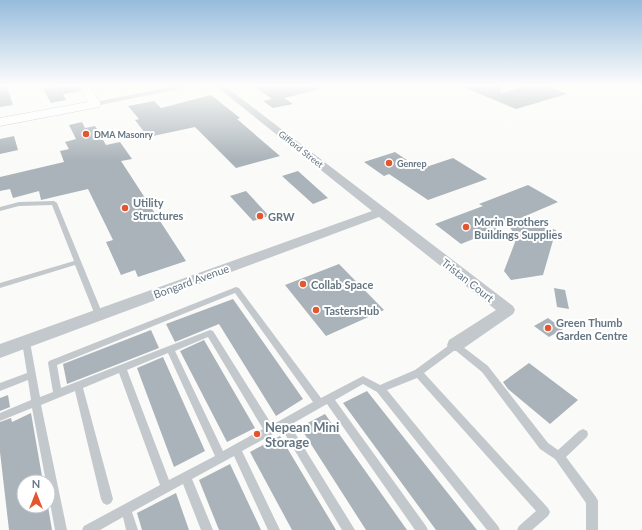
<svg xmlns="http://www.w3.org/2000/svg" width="642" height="530" font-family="Lato,sans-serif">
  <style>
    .building { fill: #aab3b9 }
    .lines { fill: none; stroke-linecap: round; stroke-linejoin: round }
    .secondary-casing { stroke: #b3babf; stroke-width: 1 }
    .lane { fill: #c3c8cc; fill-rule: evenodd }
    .street { fill: #c3c8cc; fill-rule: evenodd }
    .secondary { fill: #fff; fill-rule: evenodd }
    .poi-dot { fill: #e4572e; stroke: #fff; stroke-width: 1.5 }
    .labels { text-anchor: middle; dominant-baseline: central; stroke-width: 4; stroke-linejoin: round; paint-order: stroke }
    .far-poi-label { font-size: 9px; font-weight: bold; fill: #657683; stroke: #fff; text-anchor: start }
    .far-street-label { font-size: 9px; fill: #657683; stroke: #fff }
    .poi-label { font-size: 11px; font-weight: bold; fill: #657683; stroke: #fff; text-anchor: start }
    .street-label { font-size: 11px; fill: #657683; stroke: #fff }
    .near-poi-label { font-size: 13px; font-weight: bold; fill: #657683; stroke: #fff; text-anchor: start }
  </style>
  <rect width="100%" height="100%" fill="#fafaf8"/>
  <path class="building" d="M0 86H7L13 105 0 107Z
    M56 86H78L80 91 63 94 66 100 51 103 43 89Z
    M253 86H317L318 90 284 98 293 104 273 108 263 101 272 99Z
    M500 86 501 93 526 86H546L567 94 516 109 463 87Z
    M211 95 240 118 237 119 280 156 236 168 195 127 148 137 135 120 139 119 128 106 154 101 161 108Z
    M82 122 85 128 95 126 106 145 120 142 132 159 121 161 186 261 138 277 135 270 121 275 106 242 113 240 88 189 41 200 39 191 13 198 10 189 0 191V177L64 162 60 151 69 149 65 142 76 139 69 125Z
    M14 136 18 150 0 154V139Z
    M395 152 420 169 453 158 487 179 428 200 389 174 384 176 364 162Z
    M298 171 328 198 313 204 282 176Z
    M528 185 558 202 516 220 556 230 543 275 511 280 504 271 517 237 508 225 461 244 435 224 483 206 479 204Z
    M246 191 269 216 253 221 230 196Z
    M339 264 384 310 326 336 285 285Z
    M554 288 565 290 569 309 557 307Z
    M233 299 303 399 276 416 219 324 175 342 166 324Z
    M548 318 563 329 549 337 534 326Z
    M151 330 159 348 67 384 63 364Z
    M204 340 255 428 227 442 180 351Z
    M163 357 205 451 174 467 137 368Z
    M529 363 578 400 550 424 508 389 503 382Z
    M367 391 477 530H436L343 403Z
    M8 395 10 407 0 411V398Z
    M31 413 43 482H24V506H48L52 530H9L0 452V422L11 418 12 422Z
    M325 414 407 530H366L300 427Z
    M280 436 336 530H292L250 452Z
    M230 464 261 530H219L199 480Z
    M176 493 189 530H142L137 513Z"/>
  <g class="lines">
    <defs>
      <path id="secondary" d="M79 86H90L101 104 99 107 0 126V118L88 102Z"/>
    </defs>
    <use href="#secondary" class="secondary-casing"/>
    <path class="lane" d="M54 201 57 203 103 315 102 317H96L95 315 75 265 0 288V283L74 261 52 205 19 206 0 211V207L19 202Z
      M236 287 239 288 321 398 363 376 380 385 415 370 452 343 455 342 458 343 488 366 548 443 558 450 579 431 583 429 587 431 588 434 587 437 566 457 596 497 598 501V530H586V503L555 459 540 449 482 372 455 350 424 373 548 508 550 512 548 516 532 530H517L519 526 536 511 417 378 387 390 498 526 500 530H487L377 392 363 384 335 400 426 526 428 530H415L327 404 290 425 355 530H342L282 429 242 451 280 530H268L234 456 192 479 213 530H201L183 484 132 512 138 530H126L123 517 100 530H82L84 526 160 485 119 373 83 388 113 499 111 503 107 505 103 503 101 499 75 391 41 405 67 530H55L48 492V482H46L32 408 0 421V413L31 400 28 380 0 391V383L27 373 22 342 23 340 26 339 29 340 30 342 40 397 53 392 48 363 49 361ZM235 293 313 402 272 425 213 331 210 330 61 388 57 365ZM208 337 263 429 223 451 175 351ZM168 353 215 456 169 480 127 370Z"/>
    <path class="street" d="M175 86H193L95 106 91 104 95 102Z
      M216 86H225L513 306 515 310 513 314 461 350 455 351 449 350 447 345 449 340 496 310 379 217 0 358V344L372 211Z"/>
    <use href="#secondary" class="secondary"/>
  </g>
  <linearGradient id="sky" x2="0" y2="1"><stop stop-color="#96bcdc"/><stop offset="0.53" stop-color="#fdfdfc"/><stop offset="1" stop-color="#fdfdfc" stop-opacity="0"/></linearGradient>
  <rect width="642" height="161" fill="url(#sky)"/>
  <g class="poi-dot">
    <circle cx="86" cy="134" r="4"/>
    <circle cx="389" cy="163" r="4"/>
    <circle cx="125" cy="208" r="4"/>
    <circle cx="260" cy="216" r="4"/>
    <circle cx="466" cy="227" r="4"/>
    <circle cx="303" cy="284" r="4"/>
    <circle cx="316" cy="310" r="4"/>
    <circle cx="548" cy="328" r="4"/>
    <circle cx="257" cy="434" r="4"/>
  </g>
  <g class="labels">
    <g class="far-poi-label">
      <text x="94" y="134">DMA Masonry</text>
      <text x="397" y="163">Genrep</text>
    </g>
    <g class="far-street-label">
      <text transform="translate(301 149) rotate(38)">Gifford Street</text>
    </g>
    <g class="poi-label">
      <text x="133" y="202">Utility<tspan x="133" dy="13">Structures</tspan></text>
      <text x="268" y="216">GRW</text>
      <text x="474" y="221">Morin Brothers<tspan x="474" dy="13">Buildings Supplies</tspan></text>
      <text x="311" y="284">Collab Space</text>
      <text x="324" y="310">TastersHub</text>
      <text x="556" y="322">Green Thumb<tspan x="556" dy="13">Garden Centre</tspan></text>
    </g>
    <g class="street-label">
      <text transform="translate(468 280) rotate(38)">Tristan Court</text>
      <text transform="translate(191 281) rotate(-20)">Bongard Avenue</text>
    </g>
    <g class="near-poi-label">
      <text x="265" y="427">Nepean Mini<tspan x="265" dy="15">Storage</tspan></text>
    </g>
  </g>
  <g transform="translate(36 494)"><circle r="19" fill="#ffffff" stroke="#c1c8cd"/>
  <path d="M0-3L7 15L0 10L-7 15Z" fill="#e4572e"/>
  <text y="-6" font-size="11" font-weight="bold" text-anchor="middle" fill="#657683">N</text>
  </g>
</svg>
